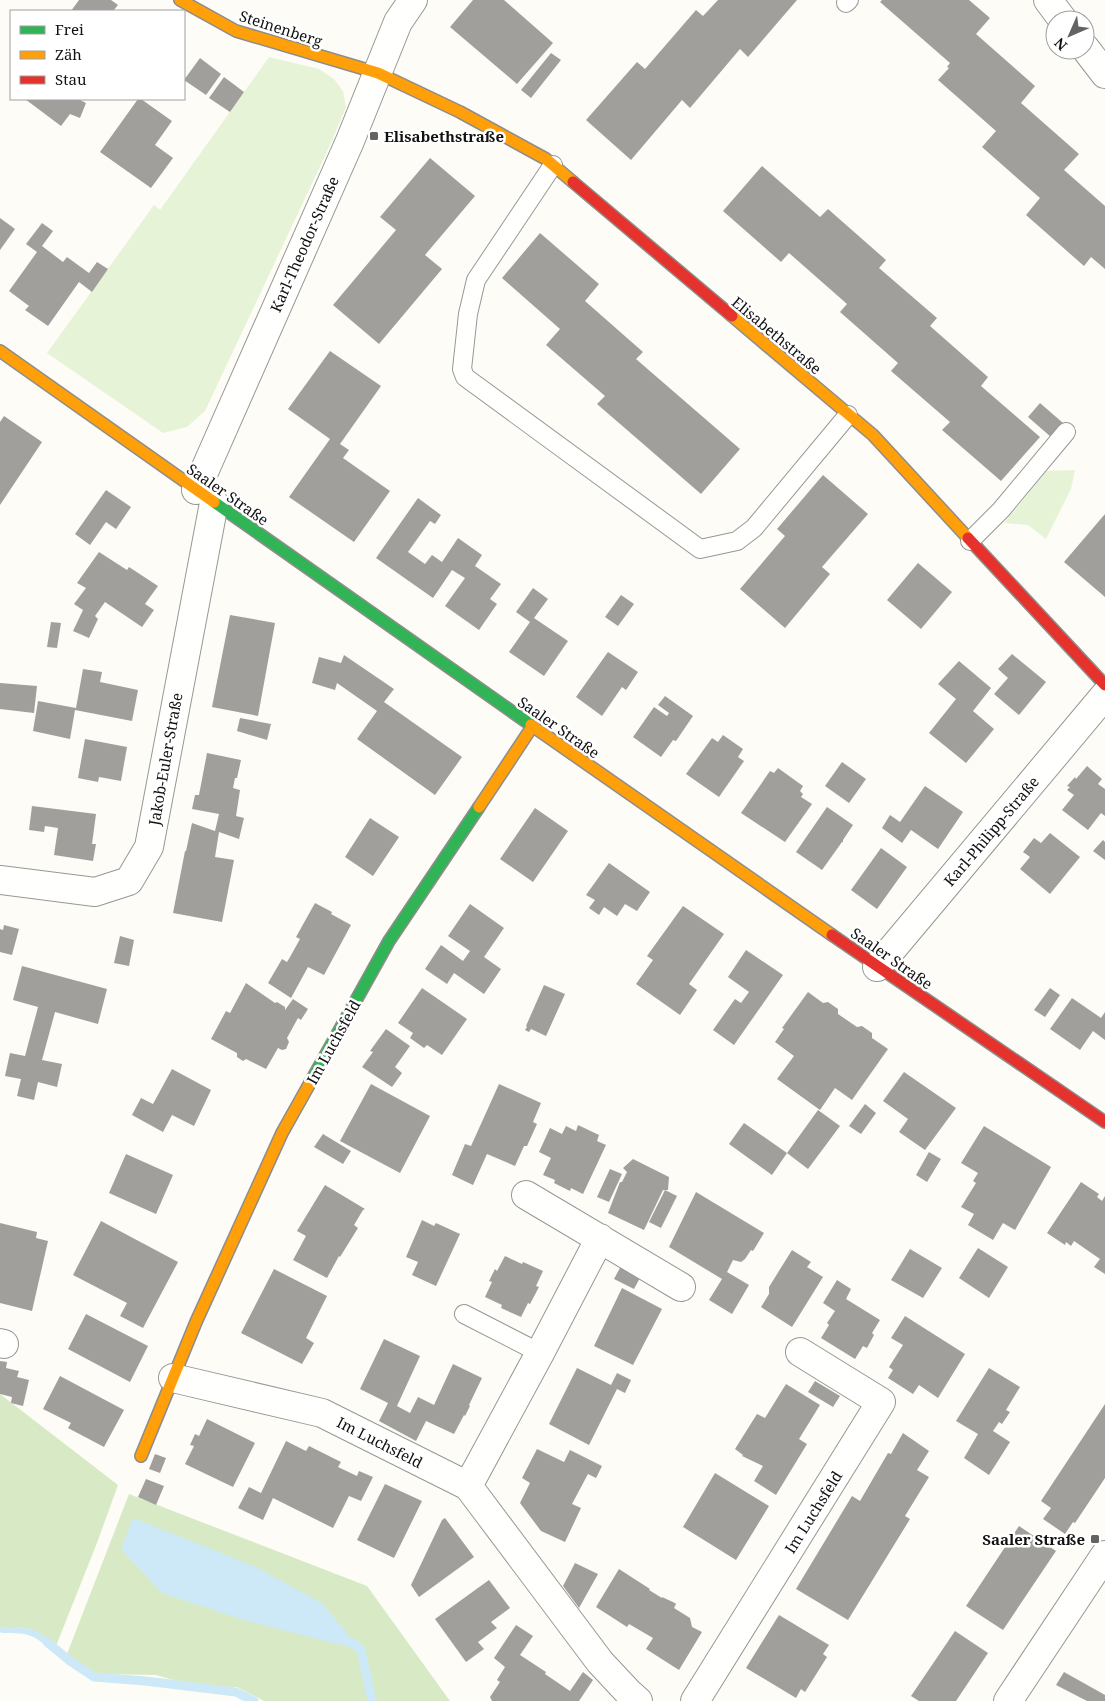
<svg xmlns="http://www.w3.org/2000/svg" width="1105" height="1701" font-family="'Noto Serif',serif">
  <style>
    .green { fill: #e7f3d7 }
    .forest { fill: #d8eac5 }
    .water { fill: #cde8f7 }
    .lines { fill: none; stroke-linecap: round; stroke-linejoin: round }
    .stream { stroke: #cde8f7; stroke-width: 9 }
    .building { fill: #a19f9c }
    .lane-casing { stroke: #979795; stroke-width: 20 }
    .street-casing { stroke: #979795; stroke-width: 30 }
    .fast-casing { stroke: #8e8d8b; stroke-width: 14 }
    .slow-casing { stroke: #8e8d8b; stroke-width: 14 }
    .jam-casing { stroke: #8e8d8b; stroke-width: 14 }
    .lane { stroke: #fffffe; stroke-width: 18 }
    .street { stroke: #fffffe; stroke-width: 28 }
    .fast { stroke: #30b455; stroke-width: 11 }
    .slow { stroke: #ff9f0a; stroke-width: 11 }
    .jam { stroke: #e5322d; stroke-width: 11 }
    .poi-dot { fill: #646362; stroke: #fff; stroke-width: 2 }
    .labels { text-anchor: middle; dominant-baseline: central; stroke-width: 5; stroke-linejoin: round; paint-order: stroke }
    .street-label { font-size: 15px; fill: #111; stroke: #fff }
    .poi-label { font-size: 15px; font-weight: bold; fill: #111; stroke: #fff; text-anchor: start }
  </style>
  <rect width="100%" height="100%" fill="#fdfcf7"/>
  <path class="green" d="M269 57 319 69 334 79 343 91 346 107 331 143 205 411 187 427 163 433 47 353 154 205 160 210Z
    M1075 470 1071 489 1046 539 1028 525 1004 523 1047 471Z"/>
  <path class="forest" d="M0 1394 118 1485 97 1543 56 1646C47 1638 37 1630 24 1628 16 1627 9 1630 0 1627Z
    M129 1494 367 1586 450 1701H264L237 1687 216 1688 190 1685 156 1675 97 1674 81 1665 67 1654Z"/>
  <path class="water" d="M133 1518 256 1567 322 1603 361 1650 247 1621 162 1593 121 1549Z
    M0 1627C9 1630 16 1627 24 1628 38 1629 46 1638 56 1646L54 1653C33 1634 30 1633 2 1633L0 1632Z"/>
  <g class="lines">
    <path class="stream" d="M47 1642 70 1661 94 1677 145 1681 236 1692 254 1701
      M353 1643 361 1650 372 1701"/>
  </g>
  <path class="building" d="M79 0H111L118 5 113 11H71Z
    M473 0H504L553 43 517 84 450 27Z
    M718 0H797L748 57 740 49 690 108 682 100 631 160 586 120 637 62 645 69 696 10 703 16Z
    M882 0H969L990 18 976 34 1035 86 1021 103 1079 154 1064 170 1105 206V269L1091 257 1084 266 1026 215 1040 198 982 147 996 131 938 80 949 68 947 67 950 63 880 2Z
    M551 53 561 60 531 98 521 90Z
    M200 58 221 74 206 95 184 80Z
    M224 77 244 92 230 112 209 98Z
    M25 99H81L80 100 86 103 80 118 70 114 61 126Z
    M138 99H141L172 121 155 145 173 158 151 188 100 152Z
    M430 158 475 196 425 255 442 269 379 344 333 305 396 230 380 217Z
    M762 166 820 217 828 209 886 260 879 268 937 318 930 326 988 377 981 386 1040 437 1001 481 942 430 950 422 891 371 898 363 840 312 847 304 789 253 781 262 723 211Z
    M0 218 15 229 0 250Z
    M42 223 53 231 42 246 63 262 67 257 89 273 97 262 108 269 92 292 79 282 48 326 25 310 29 306 9 291 37 252 26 244Z
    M540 233 599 284 585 301 643 352 636 359 740 449 701 494 597 404 605 396 546 345 560 329 502 278Z
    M330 351 381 386 340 444 349 450 343 458 390 491 354 542 289 497 330 439 288 409Z
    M1040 403 1063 423 1051 437 1028 417Z
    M4 416 42 442 0 505V422Z
    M823 475 868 514 822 567 830 574 785 628 740 589 785 536 777 529Z
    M106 490 131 507 116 529 106 522 90 545 75 534Z
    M418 498 441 515 435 524 430 521 408 552 425 564 432 555 442 562 458 538 482 555 475 566 501 584 490 599 497 604 479 630 445 606 465 578 452 570 433 598 376 558Z
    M1105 514V597L1064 562Z
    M99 552 127 570 129 567 158 586 145 604 154 610 142 627 105 602 95 616 98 619 89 638 73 631 83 610 74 604 86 588 77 583Z
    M918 563 952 592 921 629 887 600Z
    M533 588 548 599 534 618 568 641 544 676 509 652 530 622 516 612Z
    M621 595 634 604 618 626 605 617Z
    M230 615 275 623 258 716 212 707Z
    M51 622 61 623 57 648 47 647Z
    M608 652 638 672 626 690 622 687 602 716 576 697Z
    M1012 654 1046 682 1019 715 994 694 1008 678 998 669Z
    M344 655 394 689 384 702 462 757 435 795 357 739 377 711 337 683 335 690 312 683 319 657 341 663Z
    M959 661 991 688 973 711 994 729 966 763 929 733 956 699 938 684Z
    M83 669 102 672 100 682 138 690 132 721 75 710 70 739 33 731 38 701 76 708Z
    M0 683 37 686 34 713 0 709Z
    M665 696 693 716 676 741 673 740 661 757 633 737 654 707 667 716 669 713 658 705Z
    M240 718 271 724 267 740 237 731Z
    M723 735 743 749 738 757 744 761 719 797 686 774 712 738 718 742Z
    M85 739 127 747 121 781 99 777 98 782 78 778Z
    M207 753 241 760 237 778H235L233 788 240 790 236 816 244 818 239 839 219 832 215 857 234 860 222 922 173 913 185 851H186L192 823 215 831 219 814 192 809 195 795H199Z
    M842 762 866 779 849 803 825 786Z
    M1087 766 1102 779 1098 784 1105 789V816L1101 813 1088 830 1062 810 1074 795 1067 790 1070 787 1067 786 1075 777 1076 779Z
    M778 768 803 786 800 791 803 794 801 797 812 804 785 842 741 813 770 771 774 773Z
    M925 786 963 812 938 849 911 830 902 843 882 828 890 815 900 822Z
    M32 806 96 814 92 844H96L93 861 54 855 58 828 45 826 44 832 29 830Z
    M827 807 853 825 843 840V842H842L822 870 796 852Z
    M535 808 568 831 533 882 500 859Z
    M370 818 399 837 373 876 345 857Z
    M1050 833 1080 857 1050 894 1020 869 1030 857 1023 852 1034 838 1041 843Z
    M1103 840 1105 842V860L1093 851Z
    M881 848 907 867 877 909 851 890Z
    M609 863 650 892 637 911 625 904 617 916 604 907 599 915 589 908 595 900 586 895Z
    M315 903 332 912 331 914 351 925 324 975 308 967 291 998 268 983 282 959 287 962 290 957 300 939 296 937Z
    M470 904 504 928 484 957 501 969 484 994 454 973 447 984 425 969 441 945 463 961 470 951 448 936Z
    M683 906 724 934 689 984 697 990 680 1015 636 984 653 960 647 956Z
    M4 925 19 929 12 955 0 952V929L3 930Z
    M120 936 134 940 129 966 114 963Z
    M746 950 783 975 734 1045 713 1030 735 999 741 1003 749 992 728 977Z
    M22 966 107 989 98 1024 55 1012 42 1060 62 1064 57 1087 38 1082 34 1100 17 1096 21 1079 5 1076 10 1053 25 1056 38 1007 13 1000Z
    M246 983 275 1003 277 1002 285 1007V1010L293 999 308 1009 301 1020 298 1018 287 1038 289 1042 286 1049 282 1050 278 1048 266 1069 246 1059 243 1061 237 1057V1053L211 1039 226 1011 230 1013Z
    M544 985 565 994 546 1036 531 1029 529 1032 525 1030 527 1027 526 1026Z
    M422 988 467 1019 442 1055 427 1045 424 1048 410 1038 413 1033 398 1023Z
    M1050 988 1060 995 1045 1017 1034 1010Z
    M808 992 823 1003 828 1002 838 1009V1014L857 1027 862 1026 872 1033V1038L888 1049 852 1100 835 1088 820 1110 777 1079 794 1056 775 1042 784 1029 782 1028Z
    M1072 998 1101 1018 1105 1012V1040L1093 1031 1080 1050 1050 1029Z
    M386 1029 410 1046 395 1067 402 1073 392 1087 362 1067 373 1052 370 1051Z
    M172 1069 211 1090 194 1126 172 1115 163 1132 132 1115 141 1098 153 1104Z
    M904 1072 956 1108 925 1150 899 1132 908 1119 883 1101Z
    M371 1084 430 1116 400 1173 340 1141Z
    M499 1084 541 1103 533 1122 537 1124 527 1146H524L515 1166 487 1154 473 1185 452 1175 465 1144 471 1146Z
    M865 1104 876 1113 861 1134 849 1126Z
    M818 1110 840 1126 808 1169 787 1153Z
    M744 1123 787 1153 772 1175 729 1144Z
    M578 1125 599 1135 597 1141 606 1145 583 1194 571 1188 570 1191 554 1183 555 1180 543 1175 551 1158 539 1152 550 1128 562 1134 566 1126 576 1131Z
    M984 1126 1051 1167 1015 1230 1003 1223 993 1240 968 1225 974 1214 961 1207 976 1183 973 1181 978 1173 961 1163Z
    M323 1134 351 1151 343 1164 314 1147Z
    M929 1152 941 1159 927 1182 916 1175Z
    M126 1154 173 1175 156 1214 109 1193Z
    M633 1159 669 1177 668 1190H663L644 1230 608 1213 620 1182H622L627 1172 623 1168Z
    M610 1169 622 1174 609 1202 597 1197Z
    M1081 1182 1099 1194 1097 1197 1102 1201 1105 1196V1274L1094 1267 1100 1259 1074 1241 1071 1246 1066 1242 1065 1245 1047 1233Z
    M325 1185 365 1209 363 1210 354 1225 358 1228 340 1257 339 1256 327 1278 293 1260 306 1236 297 1231Z
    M665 1190 677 1196 661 1228 649 1222Z
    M696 1192 764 1233 753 1251 751 1250 745 1259 741 1262 733 1260 727 1272 749 1285 732 1314 709 1300 722 1279 669 1247Z
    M422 1220 434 1226 436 1223 460 1234 436 1286 412 1275 418 1262 406 1257Z
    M101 1221 178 1262 143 1328 120 1316 127 1303 73 1275Z
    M0 1223 37 1232 36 1238 48 1241 32 1311 0 1303Z
    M978 1248 1008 1267 989 1298 959 1278Z
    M910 1249 942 1268 923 1298 891 1280Z
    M792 1250 811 1262 807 1267 823 1277 792 1327 761 1307 769 1294V1287Z
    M505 1256 522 1264 523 1262 543 1271 536 1286 539 1287 530 1304 528 1303 521 1317 501 1308 502 1305 485 1297 492 1282 489 1281 495 1269 497 1271Z
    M621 1266 641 1276 634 1289 614 1279Z
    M274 1269 327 1296 306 1338 314 1343 302 1364 241 1333Z
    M837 1280 851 1289 846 1299 880 1320 872 1333 874 1335 867 1348 863 1346 855 1359 821 1338 829 1325 827 1323 835 1311 823 1303Z
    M622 1288 662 1309 633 1365 594 1346Z
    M86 1314 148 1346 130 1382 68 1349Z
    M905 1316 965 1354 938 1398 919 1385 913 1394 888 1378 893 1370 889 1367 903 1345 891 1338Z
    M384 1339 420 1356 397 1406 410 1413 418 1397 434 1405 453 1364 482 1378 469 1405 470 1406 465 1416 464 1415 454 1434 426 1421 416 1441 379 1421 388 1403 360 1389Z
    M0 1361 7 1362 6 1368 19 1371 17 1377 29 1380 23 1406 11 1403 12 1397 0 1394Z
    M577 1368 611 1385 617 1373 631 1380 625 1393 617 1389 589 1445 549 1424Z
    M989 1368 1020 1387 1006 1410 1010 1412 1002 1424 999 1422 993 1431 1010 1442 989 1475 964 1458 978 1434 956 1421Z
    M60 1376 124 1410 104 1447 68 1428 71 1423 43 1409Z
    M815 1381 840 1396 833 1407 808 1392Z
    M786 1384 820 1405 799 1439 807 1444 776 1495 754 1481 763 1466 742 1456 743 1455 735 1449 757 1414 765 1418Z
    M1105 1404V1478L1075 1523 1073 1522 1065 1534 1043 1519 1051 1508 1041 1501Z
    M207 1419 255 1443 233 1487 185 1464 194 1446 190 1445 195 1434 199 1436Z
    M903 1433 929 1451 917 1470 929 1477 905 1516 910 1519 848 1620 796 1589 852 1496 860 1501 888 1453 891 1454Z
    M286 1441 306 1451 309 1446 341 1462 338 1467 357 1476 359 1471 373 1477 361 1501 349 1496 333 1528 273 1498 263 1520 238 1508 249 1487 261 1493Z
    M537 1449 564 1462 570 1450 602 1466 596 1478 588 1474 572 1504 581 1508 565 1542 541 1531 520 1503 530 1483 522 1478Z
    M155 1454 166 1458 160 1473 149 1469Z
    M715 1473 769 1506 736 1560 683 1527Z
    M146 1479 164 1486 156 1505 138 1497Z
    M385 1484 422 1501 394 1558 357 1540Z
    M445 1518 474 1557 419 1597 411 1585 442 1520Z
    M1019 1526 1056 1551 1003 1630 966 1606Z
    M575 1563 598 1574 579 1608 563 1586Z
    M619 1569 650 1589 649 1590 662 1598V1597L675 1603 676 1604 674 1608 690 1618 692 1627 702 1632 679 1670 646 1649 653 1638 629 1624 627 1627 596 1607Z
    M489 1580 510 1608 491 1622 497 1628 478 1642 484 1649 466 1662 435 1619Z
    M779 1615 829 1645 823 1654 827 1657 805 1692 801 1689 796 1698 746 1668Z
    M516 1625 533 1636 520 1655 546 1672 545 1674 570 1691 583 1672 593 1680 579 1701H492L490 1697 500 1682 497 1680 505 1667 494 1658Z
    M955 1631 988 1653 956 1701H919L911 1696Z
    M1064 1672 1105 1695V1701H1087L1056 1685Z"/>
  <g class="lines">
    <defs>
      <path id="lane" d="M846 3 849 0
        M553 165 476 280 468 314 462 369 465 377 700 549 737 541 754 528 848 415
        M970 541 1001 510 1066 432
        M464 1314 540 1353"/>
      <path id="street" d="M1048 0 1063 20
        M1085 48 1105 74
        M196 490 350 141 398 22 413 0
        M0 880 95 892 129 881 149 847 214 503
        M877 967 1105 695
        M526 1195 681 1287
        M0 1343 4 1344
        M173 1378 322 1413 468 1486 600 1662 629 1693 638 1701
        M468 1486 540 1353 600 1238
        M695 1701 881 1402 800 1352
        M1008 1701 1105 1555"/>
      <path id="fast" d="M214 502 531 725
        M310 1083 389 941 479 807"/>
      <path id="slow" d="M180 0 236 31 378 73 460 112 546 159 573 182
        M732 316 873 435 968 538
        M0 351 214 502
        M531 725 832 935
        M479 807 532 727
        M141 1456 196 1322 282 1133 310 1083"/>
      <path id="jam" d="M573 182 732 316
        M968 538 1105 685
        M832 935 1105 1122"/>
    </defs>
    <use href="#lane" class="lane-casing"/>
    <use href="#street" class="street-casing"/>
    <use href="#fast" class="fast-casing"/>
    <use href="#slow" class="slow-casing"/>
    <use href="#jam" class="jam-casing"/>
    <use href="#lane" class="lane"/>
    <use href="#street" class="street"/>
    <use href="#fast" class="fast"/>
    <use href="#slow" class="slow"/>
    <use href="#jam" class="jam"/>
  </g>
  <g class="poi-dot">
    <rect x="369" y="131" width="10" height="10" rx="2.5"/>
    <rect x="1090" y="1534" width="10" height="10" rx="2.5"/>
  </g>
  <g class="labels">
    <g class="street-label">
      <text transform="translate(281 28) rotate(18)">Steinenberg</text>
      <text transform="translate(304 244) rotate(-66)">Karl-Theodor-Straße</text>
      <text transform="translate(777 335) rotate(40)">Elisabethstraße</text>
      <text transform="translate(228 494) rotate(35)">Saaler Straße</text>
      <text transform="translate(559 727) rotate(35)">Saaler Straße</text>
      <text transform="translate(165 759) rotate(-80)">Jakob-Euler-Straße</text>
      <text transform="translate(991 831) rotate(-50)">Karl-Philipp-Straße</text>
      <text transform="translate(892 958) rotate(35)">Saaler Straße</text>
      <text transform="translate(333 1042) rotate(-61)">Im Luchsfeld</text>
      <text transform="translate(380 1442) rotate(27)">Im Luchsfeld</text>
      <text transform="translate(813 1512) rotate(-58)">Im Luchsfeld</text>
    </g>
    <g class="poi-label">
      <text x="384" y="136">Elisabethstraße</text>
      <text x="1085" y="1539" text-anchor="end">Saaler Straße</text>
    </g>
  </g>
  <rect x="10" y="10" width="175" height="90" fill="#ffffff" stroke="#a0a0a0"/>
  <rect x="20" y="26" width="25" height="8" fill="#30b455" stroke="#a0a0a0"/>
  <text x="55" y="35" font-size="15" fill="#111111">Frei</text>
  <rect x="20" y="51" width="25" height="8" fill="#ff9f0a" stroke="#a0a0a0"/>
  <text x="55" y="60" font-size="15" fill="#111111">Zäh</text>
  <rect x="20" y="76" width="25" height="8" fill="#e5322d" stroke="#a0a0a0"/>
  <text x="55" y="85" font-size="15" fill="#111111">Stau</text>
  <g transform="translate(1070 35) rotate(225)"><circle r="24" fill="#ffffff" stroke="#a0a0a0"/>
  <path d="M0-4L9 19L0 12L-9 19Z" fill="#646362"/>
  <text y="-8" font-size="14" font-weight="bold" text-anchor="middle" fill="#111111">N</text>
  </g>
</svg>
